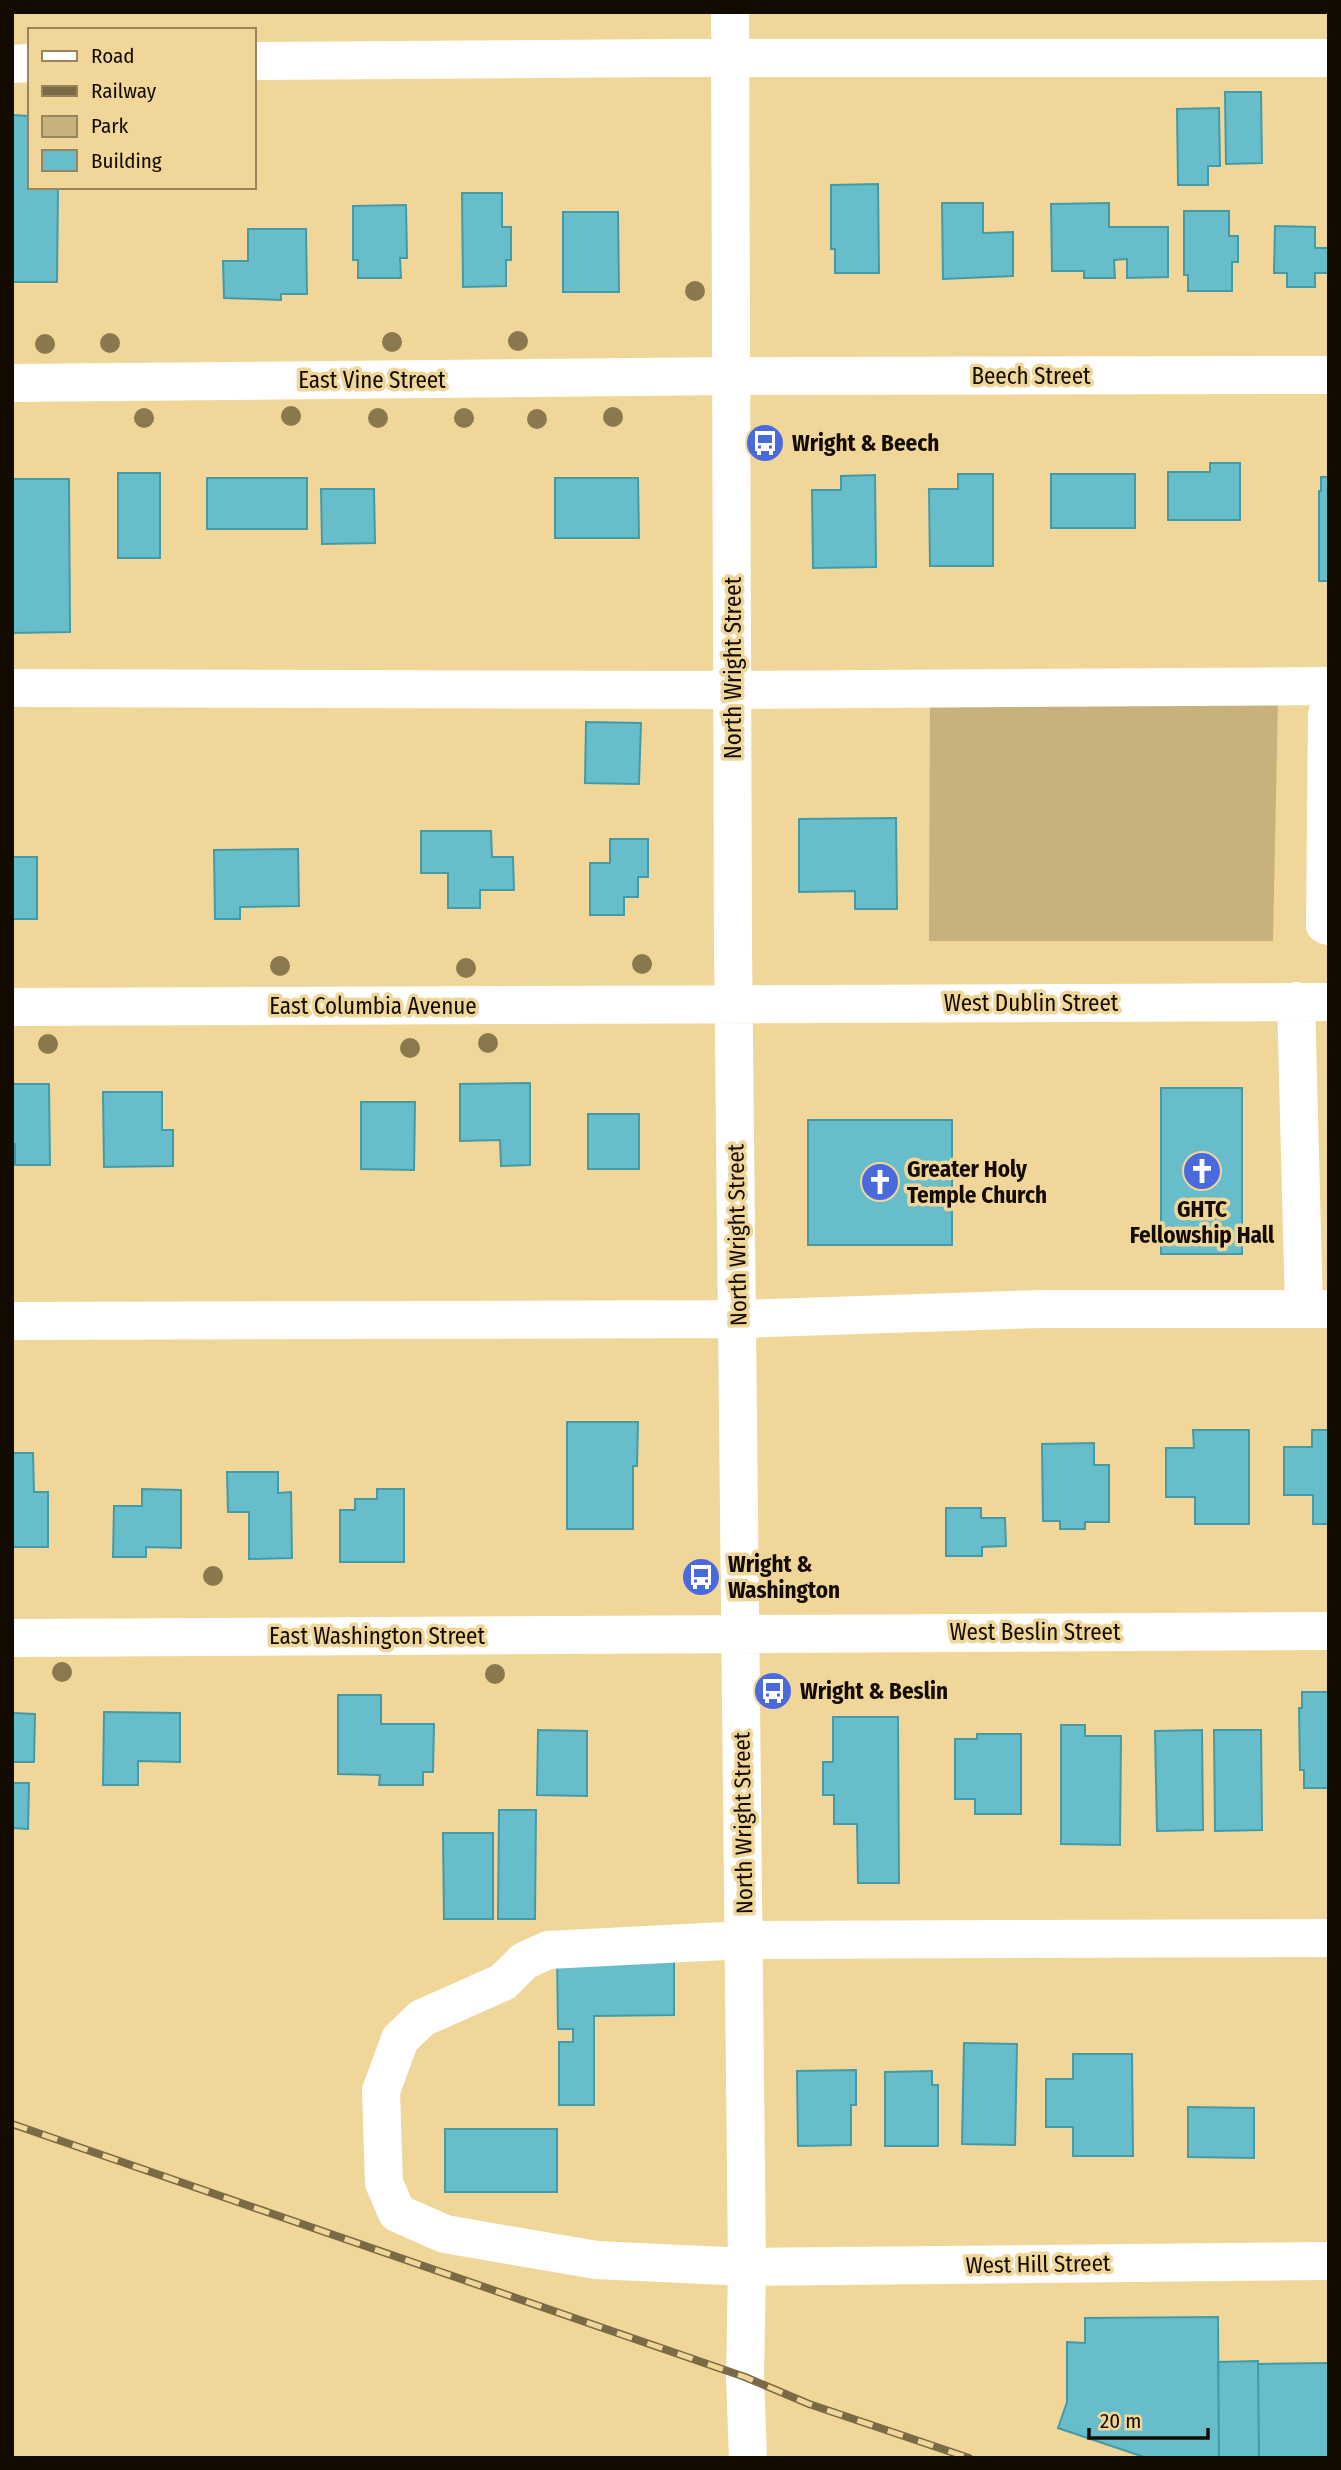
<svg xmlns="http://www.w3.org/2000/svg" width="1341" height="2470" font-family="'Fira Sans Condensed',sans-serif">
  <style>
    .green { fill: #c7b27d }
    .building { fill: #68bdca; stroke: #449aa7; stroke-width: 2 }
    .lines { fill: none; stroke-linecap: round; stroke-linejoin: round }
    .minor { stroke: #fff; stroke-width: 38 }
    .rail-casing { stroke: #7a6a47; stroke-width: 8 }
    .rail { stroke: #f0d799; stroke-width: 5; stroke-dasharray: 16; stroke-linecap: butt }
    .tree { fill: #8a794e }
    .labels { text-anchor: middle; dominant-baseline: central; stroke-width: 7; stroke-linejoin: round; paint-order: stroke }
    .street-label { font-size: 23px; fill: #130b00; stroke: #f0d799 }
    .poi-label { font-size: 23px; font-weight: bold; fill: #130b00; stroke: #f0d799; text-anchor: start }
  </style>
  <rect width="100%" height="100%" fill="#f0d799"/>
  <path class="green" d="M930 697 1278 699 1273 941H929Z"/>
  <path class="building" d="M1225 92H1261L1262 163 1226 164Z
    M1219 108 1220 166H1208V185H1178L1177 109Z
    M12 115 30 116V187H58L57 282H12Z
    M878 184 879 273H835V249H831V185Z
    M462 193H502V227H511V260H506V286L463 287Z
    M942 203H983V233L1013 232V276L943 279Z
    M1109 203V227H1168V277L1127 278V259L1114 260 1115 278H1084V271H1052L1051 204Z
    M406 205 407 258H400L401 278H358V260H353V206Z
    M1184 211H1229V236H1238V262H1232V291H1188V275H1184Z
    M563 212H618L619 292H563Z
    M1275 226 1315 227V248H1329V273H1315V287H1287V273H1274Z
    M248 229H306L307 294H281V300L224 298 223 261H248Z
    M1210 463H1240V520H1168V472H1210Z
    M118 473H160V558H118Z
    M958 474H993V566H930L929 489H958Z
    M1051 474H1135V528H1051Z
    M875 475 876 567 813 568 812 490H841V476Z
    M1321 477H1329V581H1319V491H1321Z
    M207 478H307V529H207Z
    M555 478H638L639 538H555Z
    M12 479H69L70 632 12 633Z
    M321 489H374L375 543 322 544Z
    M586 722 641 723 639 784 585 783Z
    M896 818 897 909H855V891L799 892V819Z
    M421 831H491L492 857H513L514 890H480V908H448V873H421Z
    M610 839H648V877H638V897H624V915H590V863H610Z
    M298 849 299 906 240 907V919H215L214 850Z
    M12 857H37V919H12Z
    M530 1083V1165L501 1166 500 1140 460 1141V1084Z
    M12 1084H49L50 1165H15V1144H12Z
    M1161 1088H1242V1254H1161Z
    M103 1092H162V1130H173V1166L104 1167Z
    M361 1102H415L414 1170 361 1169Z
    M588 1114H639V1169H588Z
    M808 1120H952V1245H808Z
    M567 1422H638L637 1466H633V1529H567Z
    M1193 1430H1249V1524H1195V1497H1166V1448H1194Z
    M1312 1430H1329V1524H1313V1495H1284V1447H1312Z
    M1094 1443V1465H1109V1522H1085V1529H1060V1521H1043L1042 1444Z
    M12 1453H33L34 1492H48V1547H12Z
    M227 1472H278V1493L291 1492 292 1558 249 1559V1512H228Z
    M142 1489 181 1490V1548L146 1547V1557H113L114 1506H142Z
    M377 1489H404V1562H340V1510H355V1499H377Z
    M946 1508H981V1518H1005L1006 1546 982 1547V1556H946Z
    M1302 1692H1329V1788H1304V1770H1300L1299 1708H1302Z
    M338 1695H381V1724H434L433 1772H423V1785H379L380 1775 338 1774Z
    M104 1712 180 1713V1762L138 1761V1785H103Z
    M12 1713 35 1714 34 1762H12Z
    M833 1717H898L899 1883H858L857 1824H834V1795H823V1762H833Z
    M1061 1725H1085V1736H1121L1120 1845 1061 1844Z
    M538 1730 587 1731V1796L537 1795Z
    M1202 1730 1203 1830 1157 1831 1155 1731Z
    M1214 1730H1261L1262 1830 1215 1831Z
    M977 1734H1021V1814H975V1799H955V1739H977Z
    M12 1783H29L28 1829 12 1828Z
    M499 1810H536L535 1919H498Z
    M443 1833H493V1919H444Z
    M557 1955H674V2015L594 2016V2105H559V2042H573V2029H558Z
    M964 2043 1017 2044 1015 2145 962 2144Z
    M1073 2054H1132L1133 2156H1073V2127H1046V2079H1073Z
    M856 2070V2105H851V2145L798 2146 797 2071Z
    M932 2071V2085H938V2146H885V2072Z
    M1188 2107 1254 2108V2158L1188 2157Z
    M445 2129H557V2192H445Z
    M1218 2317 1219 2458H1147L1058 2428 1067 2402V2342L1085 2343V2318Z
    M1258 2361 1259 2458H1219L1218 2362Z
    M1329 2363V2458H1259L1258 2364Z"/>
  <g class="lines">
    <path class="minor" d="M730 12 733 947 747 2267 745 2377 748 2458
      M254 61 674 58H1329
      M12 64 30 63
      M12 383 732 376 1329 375
      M12 688 733 690 1329 686
      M1329 714H1327L1325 925 1329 926
      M1296 1001 1304 1309
      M12 1007 1329 1002
      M12 1321 738 1319 1041 1309H1329
      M12 1638 1329 1631
      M1329 1938 744 1940 548 1950 524 1961 503 1982 422 2018 400 2039 381 2091 384 2183 397 2213 445 2234 596 2260 747 2267 1329 2261"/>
    <defs>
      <path id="rail" d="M12 2124 745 2377 809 2404 969 2458"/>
    </defs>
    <use href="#rail" class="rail-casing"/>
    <use href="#rail" class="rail"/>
  </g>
  <g class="tree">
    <circle cx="695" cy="291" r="10"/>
    <circle cx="518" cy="341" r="10"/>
    <circle cx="392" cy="342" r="10"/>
    <circle cx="110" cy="343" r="10"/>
    <circle cx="45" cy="344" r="10"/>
    <circle cx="291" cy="416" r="10"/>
    <circle cx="613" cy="417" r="10"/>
    <circle cx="144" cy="418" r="10"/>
    <circle cx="378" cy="418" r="10"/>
    <circle cx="464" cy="418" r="10"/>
    <circle cx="537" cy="419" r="10"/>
    <circle cx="642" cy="964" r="10"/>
    <circle cx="280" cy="966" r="10"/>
    <circle cx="466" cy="968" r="10"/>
    <circle cx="488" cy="1043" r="10"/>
    <circle cx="48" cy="1044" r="10"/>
    <circle cx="410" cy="1048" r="10"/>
    <circle cx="213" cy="1576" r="10"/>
    <circle cx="62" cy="1672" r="10"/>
    <circle cx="495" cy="1674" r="10"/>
  </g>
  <defs>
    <symbol id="bus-disc" viewBox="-11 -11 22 22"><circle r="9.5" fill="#4a69dc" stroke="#f0d799"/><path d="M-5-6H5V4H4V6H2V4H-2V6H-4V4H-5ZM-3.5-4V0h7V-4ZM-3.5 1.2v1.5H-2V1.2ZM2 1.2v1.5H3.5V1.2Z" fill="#fff"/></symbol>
    <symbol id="church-disc" viewBox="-11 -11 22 22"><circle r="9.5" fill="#4a69dc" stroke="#f0d799"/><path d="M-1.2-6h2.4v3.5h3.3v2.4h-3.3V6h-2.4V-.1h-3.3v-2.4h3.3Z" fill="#fff"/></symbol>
  </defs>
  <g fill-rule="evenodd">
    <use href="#bus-disc" x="743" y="421" width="44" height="44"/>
    <use href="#church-disc" x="1180" y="1149" width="44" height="44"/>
    <use href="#church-disc" x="858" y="1160" width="44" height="44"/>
    <use href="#bus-disc" x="679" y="1555" width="44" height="44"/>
    <use href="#bus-disc" x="751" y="1669" width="44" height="44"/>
  </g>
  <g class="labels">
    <g class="street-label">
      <text x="1031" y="376">Beech Street</text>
      <text x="372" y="380">East Vine Street</text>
      <text transform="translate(733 668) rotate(-90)">North Wright Street</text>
      <text x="1031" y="1003">West Dublin Street</text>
      <text x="373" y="1006">East Columbia Avenue</text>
      <text transform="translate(737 1235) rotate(-91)">North Wright Street</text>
      <text x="1035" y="1632">West Beslin Street</text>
      <text x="377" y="1636">East Washington Street</text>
      <text transform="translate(743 1823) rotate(-91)">North Wright Street</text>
      <text transform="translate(1038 2264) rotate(-1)">West Hill Street</text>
    </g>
    <g class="poi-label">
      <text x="792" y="443">Wright &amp; Beech</text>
      <text x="907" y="1169">Greater Holy<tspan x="907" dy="26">Temple Church</tspan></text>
      <text x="1202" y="1209" text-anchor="middle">GHTC<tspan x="1202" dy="26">Fellowship Hall</tspan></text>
      <text x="728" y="1564">Wright &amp;<tspan x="728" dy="26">Washington</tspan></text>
      <text x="800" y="1691">Wright &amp; Beslin</text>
    </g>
  </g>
  <rect width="1341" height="2470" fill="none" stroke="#130b00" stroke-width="28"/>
  <rect x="28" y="28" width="228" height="161" fill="#f0d799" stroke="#98855c" stroke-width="2"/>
  <rect x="42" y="51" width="35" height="10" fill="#ffffff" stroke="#98855c" stroke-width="2"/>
  <text x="91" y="63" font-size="21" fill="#130b00">Road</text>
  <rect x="42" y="86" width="35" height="10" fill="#7a6a47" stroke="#98855c" stroke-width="2"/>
  <text x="91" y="98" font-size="21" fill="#130b00">Railway</text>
  <rect x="42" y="116" width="35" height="21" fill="#c7b27d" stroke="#98855c" stroke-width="2"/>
  <text x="91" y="133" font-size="21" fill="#130b00">Park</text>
  <rect x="42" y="150" width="35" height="21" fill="#68bdca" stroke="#98855c" stroke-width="2"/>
  <text x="91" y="168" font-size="21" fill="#130b00">Building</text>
  <path d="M1089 2428v10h119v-10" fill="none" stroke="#130b00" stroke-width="3.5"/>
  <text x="1100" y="2428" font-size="21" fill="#130b00" stroke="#f0d799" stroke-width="5" paint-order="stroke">20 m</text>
</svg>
